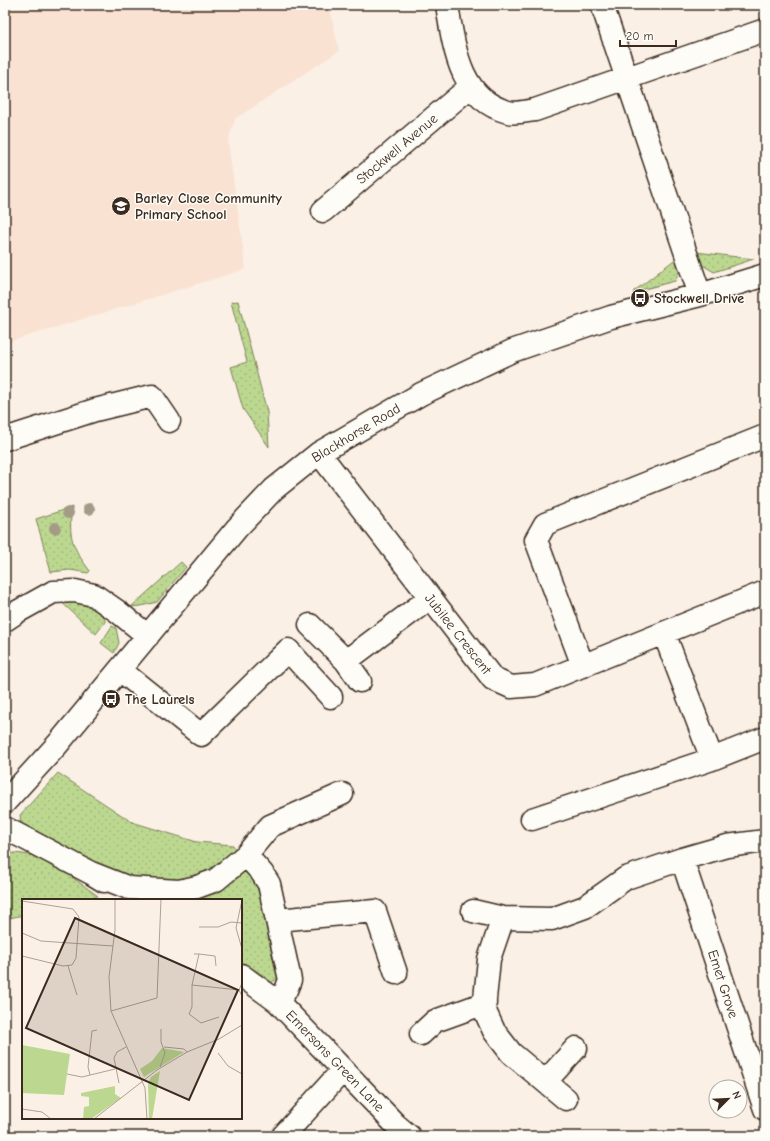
<svg xmlns="http://www.w3.org/2000/svg" width="770" height="1141" font-family="'Comic Neue',sans-serif">
  <style>
    .built { fill: #f9e2d2 }
    .grass { fill: url(#grass-dots); stroke: #7c8157 }
    .lines { fill: none; stroke-linecap: round; stroke-linejoin: round }
    .minor-casing { stroke: #3b2a1e; stroke-width: 25 }
    .minor { stroke: #fdfcf7; stroke-width: 22 }
    .tree { fill: #a39b87 }
    .labels { text-anchor: middle; dominant-baseline: central; stroke-width: 3; stroke-linejoin: round; paint-order: stroke }
    .street-label { font-size: 14px; fill: #3b2a1e; stroke: #fdfcf7 }
    .poi-label { font-size: 14px; font-weight: bold; fill: #3b2a1e; stroke: #fdfcf7; text-anchor: start }
    .inset-road { fill: none; stroke: #aea196; stroke-width: 1 }
    .view { fill: #3b2a1e; fill-opacity: 0.15; stroke: #3b2a1e; stroke-width: 2 }
    .inset-edge { fill: none; stroke: #3b2a1e; stroke-width: 2 }
  </style>
  <defs>
    <pattern id="grass-dots" width="8" height="8" patternUnits="userSpaceOnUse"><rect width="8" height="8" fill="#bcd890"/><path d="M2 2h.1M6 6h.1" fill="none" stroke="#a2ba7c" stroke-width="1.8" stroke-linecap="round"/></pattern>
  </defs>
  <rect width="100%" height="100%" fill="#fbf0e6"/>
  <filter id="ink" filterUnits="userSpaceOnUse"><feTurbulence type="fractalNoise" baseFrequency=".025" numOctaves="2"/><feDisplacementMap in="SourceGraphic" scale="8" xChannelSelector="R" yChannelSelector="G"/><feConvolveMatrix kernelMatrix="1 2 1 2 8 2 1 2 1" color-interpolation-filters="sRGB"/></filter>
  <g filter="url(#ink)">
    <path class="built" d="M5 5H329L339 51 235 119 228 142 246 269 5 343Z"/>
    <path class="grass" d="M696 252 754 259 714 272 701 264Z
      M678 257 680 269 675 281 633 292Z
      M238 301 267 412 269 447 243 409 231 367 247 362 231 302Z
      M72 507C68 537 72 547 90 571L88 573 70 570 51 572 36 519Z
      M181 562 186 567 157 602 141 606 131 607Z
      M58 599 94 605 104 612 105 622 96 634Z
      M112 626 116 628 119 643 114 653 101 643Z
      M58 773 132 822 197 842 233 845 260 889 278 978 271 983 264 985 241 969V900H141L29 837 21 824 20 815Z
      M15 853 37 856 65 872 98 896 82 900H23V915L5 919V854Z"/>
    <g class="lines">
      <defs>
        <path id="minor" d="M447 5C454 46 459 99 508 112 515 114 527 111 535 110L765 30
          M602 5 700 295
          M323 211 470 87
          M5 439 95 410 152 396 169 421
          M319 453 493 679 511 687 535 685 765 592
          M5 620 17 612 53 592 75 591 94 595 117 611 148 636
          M310 625 346 661 360 681
          M664 633 712 759 765 738
          M346 661 430 598
          M583 666 536 540 545 524 765 436
          M120 670 201 735 288 650 331 697
          M5 802 57 745 237 528 274 489 319 453 421 394 512 351 611 317 700 295 765 275
          M532 819 712 759
          M5 828 91 873 104 881
          M765 841 727 846 682 859 765 1109
          M246 855 262 873 269 884 290 980 286 990 278 1002
          M91 873 129 888 179 891 197 887 216 880 246 855 270 826 342 794
          M473 911 503 918
          M277 920 375 911 396 973
          M241 975 278 1002 396 1125 409 1136
          M421 1034 435 1021 485 1003
          M546 1081 576 1048
          M566 1099 511 1053 494 1031 484 1009 489 959 503 918 552 919 585 907 626 878 682 859
          M283 1136 343 1070"/>
      </defs>
      <use href="#minor" class="minor-casing"/>
      <use href="#minor" class="minor"/>
    </g>
    <g class="tree">
      <circle cx="89" cy="509" r="6"/>
      <circle cx="68" cy="513" r="6"/>
      <circle cx="55" cy="528" r="6"/>
    </g>
  </g>
  <defs>
    <symbol id="school-disc" viewBox="-11 -11 22 22"><circle r="9.5" fill="#3b2a1e" stroke="#fdfcf7"/><path d="M0-5L7-2L0 1L-7-2ZM-4 1L0 2.5L4 1V4Q0 6-4 4Z" fill="#fff"/></symbol>
    <symbol id="bus-disc" viewBox="-11 -11 22 22"><circle r="9.5" fill="#3b2a1e" stroke="#fdfcf7"/><path d="M-5-6H5V4H4V6H2V4H-2V6H-4V4H-5ZM-3.5-4V0h7V-4ZM-3.5 1.2v1.5H-2V1.2ZM2 1.2v1.5H3.5V1.2Z" fill="#fff"/></symbol>
  </defs>
  <g fill-rule="evenodd">
    <use href="#school-disc" x="110" y="195" width="22" height="22"/>
    <use href="#bus-disc" x="629" y="287" width="22" height="22"/>
    <use href="#bus-disc" x="100" y="688" width="22" height="22"/>
  </g>
  <g class="labels">
    <g class="street-label">
      <text transform="translate(397 149) rotate(-40)">Stockwell Avenue</text>
      <text transform="translate(356 433) rotate(-31)">Blackhorse Road</text>
      <text transform="translate(458 634) rotate(52)">Jubilee Crescent</text>
      <text transform="translate(723 984) rotate(72)">Emet Grove</text>
      <text transform="translate(335 1061) rotate(46)">Emersons Green Lane</text>
    </g>
    <g class="poi-label">
      <text x="135" y="198">Barley Close Community<tspan x="135" dy="16">Primary School</tspan></text>
      <text x="654" y="298">Stockwell Drive</text>
      <text x="125" y="699">The Laurels</text>
    </g>
  </g>
  <g transform="translate(22 899)">
    <rect width="220" height="220" fill="#fbf0e6"/>
    <path d="M0 146 48 155 42 196 0 194ZM140 149 162 153 122 178 118 170 130 162ZM138 172 130 220H127L126 185 129 178ZM93 187V195L99 199 69 220H61L62 208 67 207V198L59 197V194Z" fill="#bcd890"/>
    <path class="inset-road" d="M93 0V31L87 78 89 112 123 189 125 220M220 1 214 29 220 50M0 2 51 10 57 18 54 59 50 66 41 67 0 57M177 28H196L209 23 220 24M0 34 19 42 91 47M172 55H177L170 86 217 91M177 55 193 57 194 67M46 67 55 96M220 84 217 91 220 97M170 86V108L167 115 179 124 197 118M89 112 135 99 139 0M142 148 162 150 165 153M196 154 206 167 220 175M138 168 143 154 139 143V130M45 175 60 178 93 170M68 176 66 168 70 132 75 131M97 184 92 159 95 153 104 148M0 210 20 213 29 220M72 220 135 171 165 153 197 140 220 126"/>
    <path class="view" d="M53 19 216 91 167 201 4 129Z"/>
    <rect width="220" height="220" class="inset-edge"/>
  </g>
  <rect width="770" height="1141" fill="none" stroke="#fdfcf7" stroke-width="20"/>
  <rect x="10" y="10" width="750" height="1121" fill="none" stroke="#3b2a1e" stroke-width="1.5" filter="url(#ink)"/>
  <g transform="translate(728 1099) rotate(66)"><circle r="19" fill="#fdfcf7" stroke="#afa8a0"/>
  <path d="M0-3L7 15L0 10L-7 15Z" fill="#3b2a1e"/>
  <text y="-6" font-size="11" font-weight="bold" text-anchor="middle" fill="#3b2a1e">N</text>
  </g>
  <path d="M620 40v6h56v-6" fill="none" stroke="#3b2a1e" stroke-width="2"/>
  <text x="626" y="40" font-size="12" fill="#3b2a1e" stroke="#fdfcf7" stroke-width="3" paint-order="stroke">20 m</text>
</svg>
